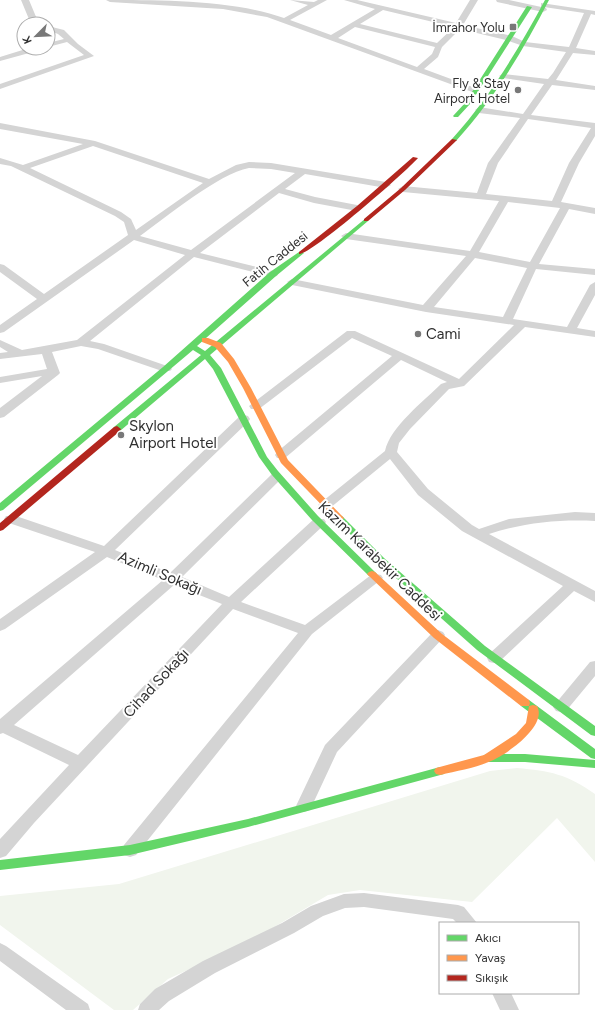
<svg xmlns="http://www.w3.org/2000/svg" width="595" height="1010" font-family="Figtree,sans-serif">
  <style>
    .green { fill: #f1f5ed }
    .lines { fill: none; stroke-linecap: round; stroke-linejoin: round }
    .street { fill: #d4d4d4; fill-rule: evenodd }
    .fast { fill: #63d668; fill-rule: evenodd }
    .slow { fill: #ff974d; fill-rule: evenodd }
    .jam { fill: #b3261e; fill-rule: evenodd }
    .poi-dot { fill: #787878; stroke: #fff; stroke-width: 1.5 }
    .labels { text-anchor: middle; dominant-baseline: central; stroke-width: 4; stroke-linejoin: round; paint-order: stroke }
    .far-poi-label { font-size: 13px; fill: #303030; stroke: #fff; text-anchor: end }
    .far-street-label { font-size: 13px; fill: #303030; stroke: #fff }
    .poi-label { font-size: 15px; fill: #303030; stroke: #fff; text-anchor: start }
    .street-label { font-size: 15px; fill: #303030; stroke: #fff }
  </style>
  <rect width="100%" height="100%" fill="#fff"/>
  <path class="green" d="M517 768C550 771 567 774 595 794V862L557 818 472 902 360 890 328 895 249 942 168 979 133 1010H114L0 925V896L119 884 490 771Z"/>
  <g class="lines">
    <path class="street" d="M21 0H29L39 24H31Z
      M106 0C160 0 234 0 284 18L308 5 290 0 314 2 318 0H327L290 20 331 35 375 9 344 0H357L456 23 470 0H478L463 25 512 36 525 42 569 47 584 13 544 7H541V3L595 11V15L591 14 576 48 595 51V55L573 53 556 80 595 86V90L552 85 531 115 595 123V136L579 163 561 202 595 208V214L569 209 539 264 595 269V275L536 269 513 319 567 327 590 285 595 282V295L577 328 595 331V337L525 327 464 386 449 389 410 429 399 443 397 452 428 489 472 525 479 529 509 519 575 512 595 513V521C560 519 522 523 489 534L595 591V602L574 591 499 662 494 663 489 662 487 658 489 654 563 586 462 531 418 495 390 459 330 508H320L318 505 385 451C390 427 424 401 441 384L447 382 401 360 285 458H277L275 455 277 452 392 356 352 338 259 409H251L249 406 347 331H355L459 379 514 325 426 312 292 285 287 282 292 279 423 305 466 256 346 239 341 236 346 233 470 251 499 201 403 192 398 189 403 186 477 193 488 163 520 118 479 113 475 110 479 107 523 114 544 84 503 78 499 76 503 74 548 79 553 73 566 52 523 46 506 40 460 29 442 47 438 57 424 69 478 89 479 91 478 93H475L267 17 223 9 110 2ZM383 10 454 27 437 43 360 24ZM355 27 435 47 432 54 417 67 338 38ZM528 119 591 128 569 163 552 201 486 194 498 163ZM508 202 560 208 530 262 479 252ZM475 258 527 268 503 317 434 307Z
      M496 0H509L546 8 547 10 543 12 497 2Z
      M48 26 64 30 78 44 94 56 0 89V84L84 55 67 42 48 47V43L64 39 58 34 48 30Z
      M29 48H41L40 50 0 61V57Z
      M0 123 95 141 209 179 236 165 249 162 271 163 386 182 391 185 386 188 305 174 285 189 315 197 357 205 362 208 357 211 314 203 279 193 200 253 277 272 278 274 277 276 273 277 194 257 90 341 104 344 170 367 172 369 170 371H162L98 349 81 346 52 352 60 373 58 375 4 417 0 418V408L42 376 0 383V377L47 369 42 354 0 359V353L8 352 0 347V340L22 350 77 340 185 255 134 240 4 332 0 333V325L37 299 0 272V264L4 265 44 294 128 235 124 222 115 216 11 166 0 164V158L23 165 83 144 0 129ZM93 146 203 183 136 230 131 219 121 212 30 168ZM249 168 271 169 295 173 191 250 140 236C168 216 218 174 249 168Z
      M244 415 248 416 250 419 248 422 115 550 170 573 272 474H280L282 477 280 480 182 577 229 597 314 519H324L326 522 324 525 241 602 305 625 371 575 376 574 381 575 383 578 312 634 136 855 130 857 124 855 122 850 124 845 298 633 233 609 34 823 6 856 0 858V839L69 765 3 733 0 734V719L163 580 107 557 5 629 0 631V619L95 552 6 522 4 519 6 516H16L104 546 240 416ZM174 585 222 604 78 755 14 725Z
      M438 630 443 632 445 635 443 638 337 752 310 810 304 812 298 810 296 806 325 745 433 632Z
      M595 661V676L566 711 561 712 556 711 553 707 556 703 590 662Z
      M364 893 458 905 464 907 477 923H457L453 919 364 907 345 908 323 916 294 933 215 973 169 1001 159 1010H138L140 1004 155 989 203 961 282 923 311 906 344 894Z
      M0 943 6 946 88 1004 90 1010H66L0 961Z
      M492 993H511L519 1010H500Z"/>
    <path class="fast" d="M545 0H549C523 51 494 99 456 141H452V139C490 97 518 50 545 0Z
      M527 6 532 7 470 104 458 117H454L453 116 465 103Z
      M366 218 368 219V221L210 355 221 368 267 457 278 471 318 516 375 572 377 574 375 576H369L312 520 272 475 259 457 213 369 205 359 120 431H114L113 429 114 427 201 355 193 350 3 510 0 511V503L163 367 270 272 299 252 301 251 304 253 276 276 197 346 205 351Z
      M339 515 342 516 384 558 485 646 595 726V736L591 735 477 650 378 562 334 518Z
      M525 699 529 700 595 749V759L591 758 521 706 520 703 521 700Z
      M488 754H525L595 760V768L525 762H488L484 761 482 758 484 755Z
      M440 767 444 768 446 771 444 774 248 827 130 855 0 870V860L130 845 248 819Z"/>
    <path class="slow" d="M202 338H208L221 343 234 359 251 388 288 460 342 516 344 518 342 520H336L281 463 243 388 228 362 215 347 202 342Z
      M372 571 375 572 442 634 529 700 530 703 529 706H521L434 638 369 576 367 574 369 572Z
      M533 705 537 706C548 726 506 755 491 761 475 768 457 771 440 775L436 774 434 771 436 768 484 755 516 734 526 723 529 706Z"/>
    <path class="jam" d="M452 139 457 140 405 190 368 221H364V219L401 188Z
      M413 157 418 158C406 172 310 256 299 254V252L357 206Z
      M117 426 121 429 120 431 3 530 0 531V523L114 427Z"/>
  </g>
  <g class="poi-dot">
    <rect x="509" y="23" width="8" height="8" rx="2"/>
    <circle cx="518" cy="90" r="4"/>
    <circle cx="418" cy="334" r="4"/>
    <circle cx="121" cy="435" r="4"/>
  </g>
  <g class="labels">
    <g class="far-poi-label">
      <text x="505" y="27">İmrahor Yolu</text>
      <text x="510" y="83">Fly &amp; Stay<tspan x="510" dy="15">Airport Hotel</tspan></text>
    </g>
    <g class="far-street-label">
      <text transform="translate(275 259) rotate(-39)">Fatih Caddesi</text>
    </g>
    <g class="poi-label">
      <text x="426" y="334">Cami</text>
      <text x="129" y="426">Skylon<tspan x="129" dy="17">Airport Hotel</tspan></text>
    </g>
    <g class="street-label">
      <text transform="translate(380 561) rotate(44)">Kazım Karabekir Caddesi</text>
      <text transform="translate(160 573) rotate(23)">Azimli Sokağı</text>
      <text transform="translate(156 683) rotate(-47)">Cihad Sokağı</text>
    </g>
  </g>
  <rect x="439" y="922" width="140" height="72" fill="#ffffff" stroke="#acacac"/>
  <rect x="447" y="935" width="20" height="6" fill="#63d668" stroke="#acacac"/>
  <text x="475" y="942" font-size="12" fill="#303030">Akıcı</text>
  <rect x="447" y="955" width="20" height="6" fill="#ff974d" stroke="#acacac"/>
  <text x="475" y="962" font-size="12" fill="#303030">Yavaş</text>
  <rect x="447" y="975" width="20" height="6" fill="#b3261e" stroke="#acacac"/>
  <text x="475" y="982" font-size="12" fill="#303030">Sıkışık</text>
  <g transform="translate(36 36) rotate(246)"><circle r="19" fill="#ffffff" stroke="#acacac"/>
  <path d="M0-3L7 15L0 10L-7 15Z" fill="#787878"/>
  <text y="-6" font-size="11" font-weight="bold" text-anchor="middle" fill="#303030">K</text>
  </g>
</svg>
